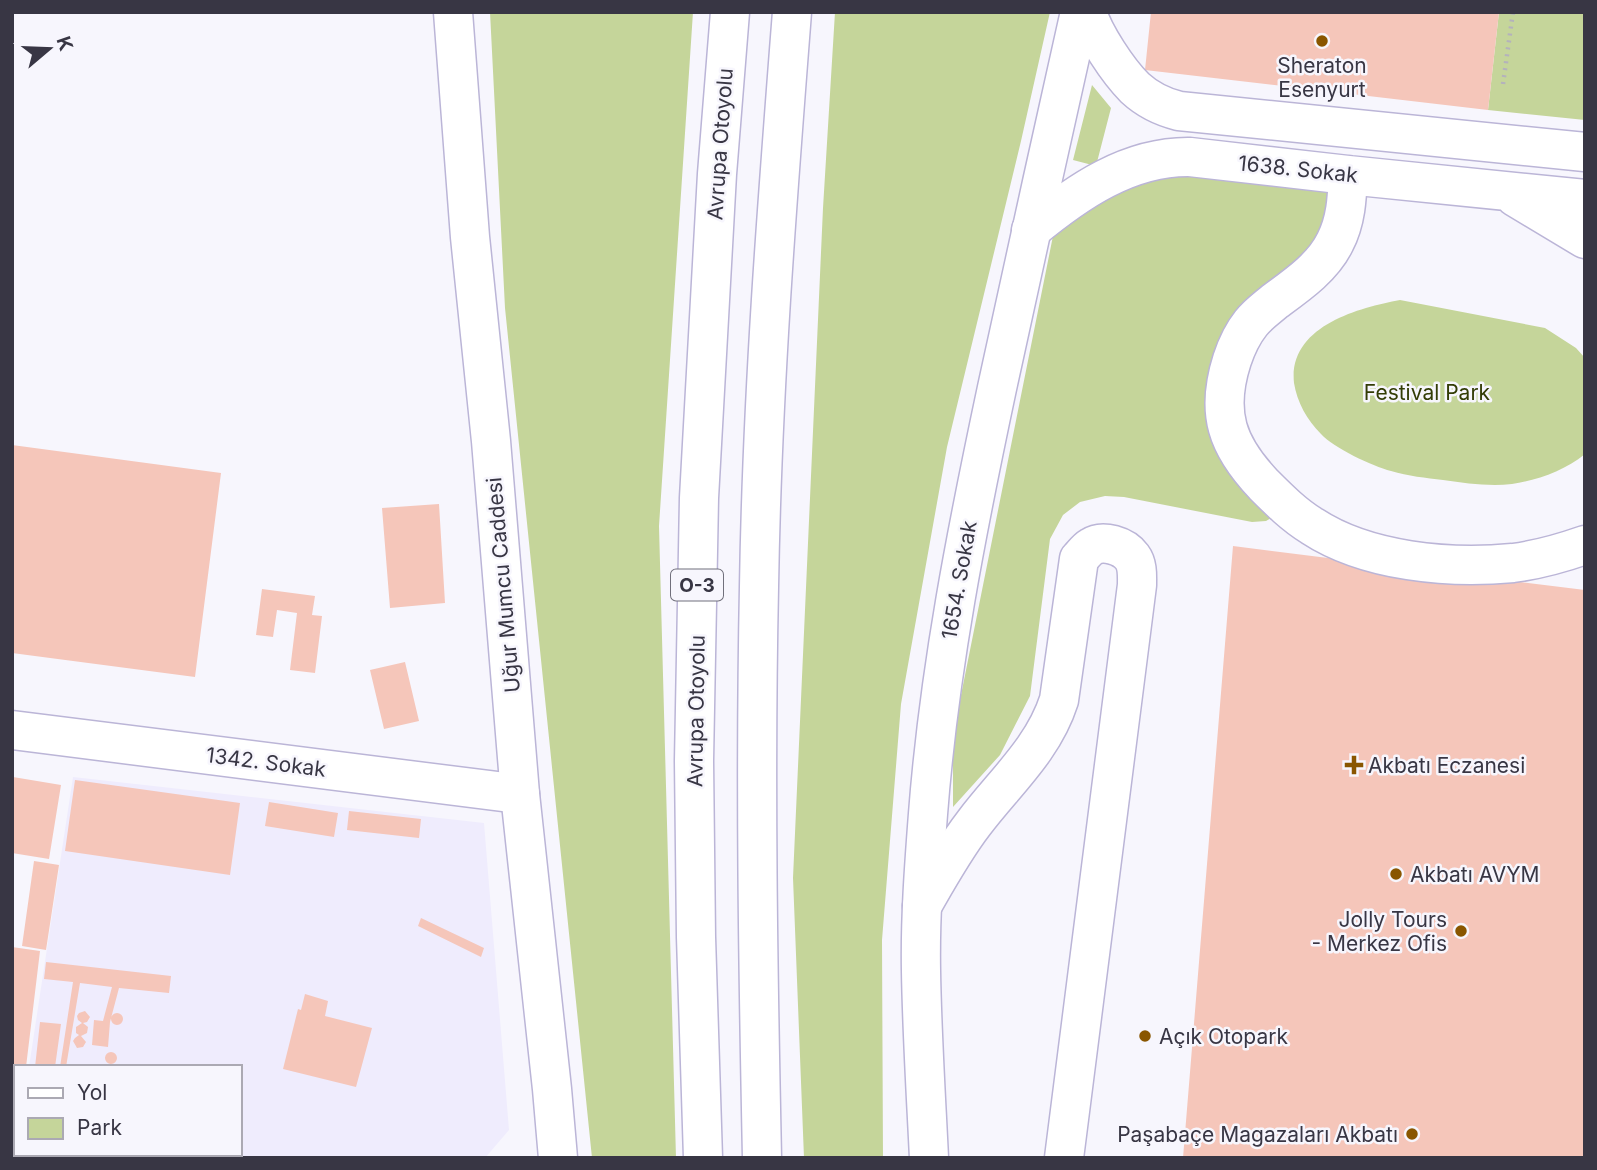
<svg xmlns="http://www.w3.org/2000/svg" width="1597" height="1170" font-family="Inter,sans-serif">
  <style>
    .built { fill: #efecfd }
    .green { fill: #c5d59a }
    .building { fill: #f5c6ba }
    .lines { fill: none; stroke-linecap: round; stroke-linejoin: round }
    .minor-casing { stroke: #bbb5d7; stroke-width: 41 }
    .major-casing { stroke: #bbb5d7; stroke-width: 41 }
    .highway-casing { stroke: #bbb5d7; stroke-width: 41 }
    .path { stroke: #b4b2bc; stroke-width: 4.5; stroke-dasharray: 2 5; stroke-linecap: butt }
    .minor { stroke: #fff; stroke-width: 38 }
    .major { stroke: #fff; stroke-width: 38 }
    .highway { stroke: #fff; stroke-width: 38 }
    .poi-dot { fill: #895600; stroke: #f7f6fd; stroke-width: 2.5 }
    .labels { text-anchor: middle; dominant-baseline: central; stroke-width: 5; stroke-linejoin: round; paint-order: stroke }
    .shield { fill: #f7f6fd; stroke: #71707c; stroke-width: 2 }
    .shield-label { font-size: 19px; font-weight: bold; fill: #383644 }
    .poi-label { font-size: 21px; fill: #383644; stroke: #f7f6fd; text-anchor: start }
    .street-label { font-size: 21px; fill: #383644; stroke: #f7f6fd }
    .park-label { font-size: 21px; fill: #333d06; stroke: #f7f6fd }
  </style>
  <rect width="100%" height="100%" fill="#f7f6fd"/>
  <path class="built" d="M73 777 484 823 509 1130 485 1158H150L151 1154H240V1067H29Z"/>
  <path class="green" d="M490 12H693L659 526 676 1158H592L505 308Z
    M835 12H1050L1021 141 947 447 901 704 882 940 883 1158H804L793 878 823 208Z
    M1499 12H1585V120L1488 110Z
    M1092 85 1111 108 1096 166 1073 160Z
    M1120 172 1348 175 1346 204 1226 380 1273 517 1266 521 1252 522 1124 497 1105 496 1080 502 1063 515 1050 539 1030 696 1000 755 953 807V735L1059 206Z
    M1400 300 1545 328 1576 348 1585 358V454C1564 471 1538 480 1512 484 1489 487 1466 483 1443 480 1426 478 1408 476 1391 471 1372 466 1334 448 1321 434 1307 420 1297 402 1294 383 1288 327 1357 308 1400 300Z"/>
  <path class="building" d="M1151 12H1499L1488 110 1145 70Z
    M12 445 221 473 195 677 12 653Z
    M439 504 445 603 390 608 382 508Z
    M1233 546 1585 590V1158H1183Z
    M262 589 315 596 312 615 322 616 315 673 290 670 297 613 277 610 273 637 256 635Z
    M405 662 419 721 384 729 370 670Z
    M13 777 61 785 49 859 12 853Z
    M75 780 240 803 230 875 65 851Z
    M269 802 338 813 334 837 265 826Z
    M349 811 421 819 419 838 347 830Z
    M34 861 59 865 46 950 22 946Z
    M421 918 484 948 481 957 418 926Z
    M12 947 40 951 26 1067H16V1132L12 1131Z
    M46 962 171 976 169 993 119 988 110 1022 108 1047 92 1045 94 1020 103 1021 112 987 80 983 66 1067H60L73 982 44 979Z
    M305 994 328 1001 325 1016 372 1028 356 1087 283 1069 298 1009 301 1010Z
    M85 1011 90 1017 87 1022 83 1023 88 1027 87 1033 81 1036 86 1042 83 1047 77 1048 73 1041 75 1038 79 1035 76 1033V1027L82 1023 78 1020 77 1016 79 1013Z
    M111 1019a6 6 0 1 1 12 0a6 6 0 1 1-12 0Z
    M40 1022 61 1024 55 1067H35Z
    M105 1058a6 6 0 1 1 12 0a6 6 0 1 1-12 0Z
    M152 1154H180L195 1156V1158H151Z"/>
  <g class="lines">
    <defs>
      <path id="minor" d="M1087 12C1094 35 1118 71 1135 88 1148 100 1163 107 1179 111L1585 152
        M1348 175C1347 198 1346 221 1335 242 1323 267 1297 285 1275 301 1267 308 1258 314 1251 323 1243 333 1236 348 1232 360 1215 413 1227 446 1264 485 1279 500 1294 515 1312 526 1367 562 1449 569 1513 563 1537 560 1562 553 1585 545
        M1515 197 1585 239
        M1031 230C1077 192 1129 156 1190 157L1348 175 1585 199
        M12 730 520 794
        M922 906C938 878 954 849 974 823 1004 783 1043 750 1059 700L1079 559C1083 555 1086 550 1091 547 1103 539 1124 546 1132 557 1138 565 1137 576 1137 585L1064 1158"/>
      <path id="major" d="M453 12 470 237 491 441 520 794 552 1089 558 1158
        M929 1158C926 1096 922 1033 921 971 920 919 924 866 928 814 939 670 967 529 997 388 1024 263 1052 137 1080 12"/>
      <path id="highway" d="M703 1158 696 937 694 761 699 498 717 174 730 12
        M762 1158C758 968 755 777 759 587 762 395 777 204 792 12"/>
    </defs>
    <use href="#minor" class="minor-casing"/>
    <use href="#major" class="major-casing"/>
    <use href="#highway" class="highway-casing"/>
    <path class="path" d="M1503 84 1513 12"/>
    <use href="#minor" class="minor"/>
    <use href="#major" class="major"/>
    <use href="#highway" class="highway"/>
  </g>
  <g class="poi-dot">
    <circle cx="1322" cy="41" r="7"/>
    <path d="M1350.5 754.5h7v7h7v7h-7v7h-7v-7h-7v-7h7z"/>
    <circle cx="1396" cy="874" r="7"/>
    <circle cx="1461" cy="931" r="7"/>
    <circle cx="1145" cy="1036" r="7"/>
    <circle cx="1412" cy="1134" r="7"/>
  </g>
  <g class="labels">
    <rect class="shield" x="671" y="569.5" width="52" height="31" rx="5"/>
    <g class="shield-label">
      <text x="697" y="585">O-3</text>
    </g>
    <g class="poi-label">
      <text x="1322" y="65" text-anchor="middle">Sheraton<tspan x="1322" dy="24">Esenyurt</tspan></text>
      <text x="1368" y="765">Akbatı Eczanesi</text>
      <text x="1410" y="874">Akbatı AVYM</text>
      <text x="1447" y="919" text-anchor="end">Jolly Tours<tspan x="1447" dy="24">- Merkez Ofis</tspan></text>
      <text x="1159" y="1036">Açık Otopark</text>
      <text x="1398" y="1134" text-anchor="end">Paşabaçe Magazaları Akbatı</text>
    </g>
    <g class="street-label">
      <text transform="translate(720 144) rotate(-86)">Avrupa Otoyolu</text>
      <text transform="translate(1298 169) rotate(6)">1638. Sokak</text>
      <text transform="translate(959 580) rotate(-80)">1654. Sokak</text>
      <text transform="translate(503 585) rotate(-95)">Uğur Mumcu Caddesi</text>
      <text transform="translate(696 711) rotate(-89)">Avrupa Otoyolu</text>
      <text transform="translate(266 762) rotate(7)">1342. Sokak</text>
    </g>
    <g class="park-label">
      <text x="1427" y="392">Festival Park</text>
    </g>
  </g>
  <rect width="1597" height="1170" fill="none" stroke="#383644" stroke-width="28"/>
  <rect x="14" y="1065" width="228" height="91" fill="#f7f6fd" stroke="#aba9b3" stroke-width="2"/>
  <rect x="28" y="1088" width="35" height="10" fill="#ffffff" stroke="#aba9b3" stroke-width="2"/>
  <text x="77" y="1100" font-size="21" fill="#383644">Yol</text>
  <rect x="28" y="1118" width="35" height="21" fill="#c5d59a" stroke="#aba9b3" stroke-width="2"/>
  <text x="77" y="1135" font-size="21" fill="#383644">Park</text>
  <g transform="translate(49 49) rotate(71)" stroke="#f7f6fd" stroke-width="5" paint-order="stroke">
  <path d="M0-5L12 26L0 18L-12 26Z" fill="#383644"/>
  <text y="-10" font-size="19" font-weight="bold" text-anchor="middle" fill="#383644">K</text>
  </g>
</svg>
